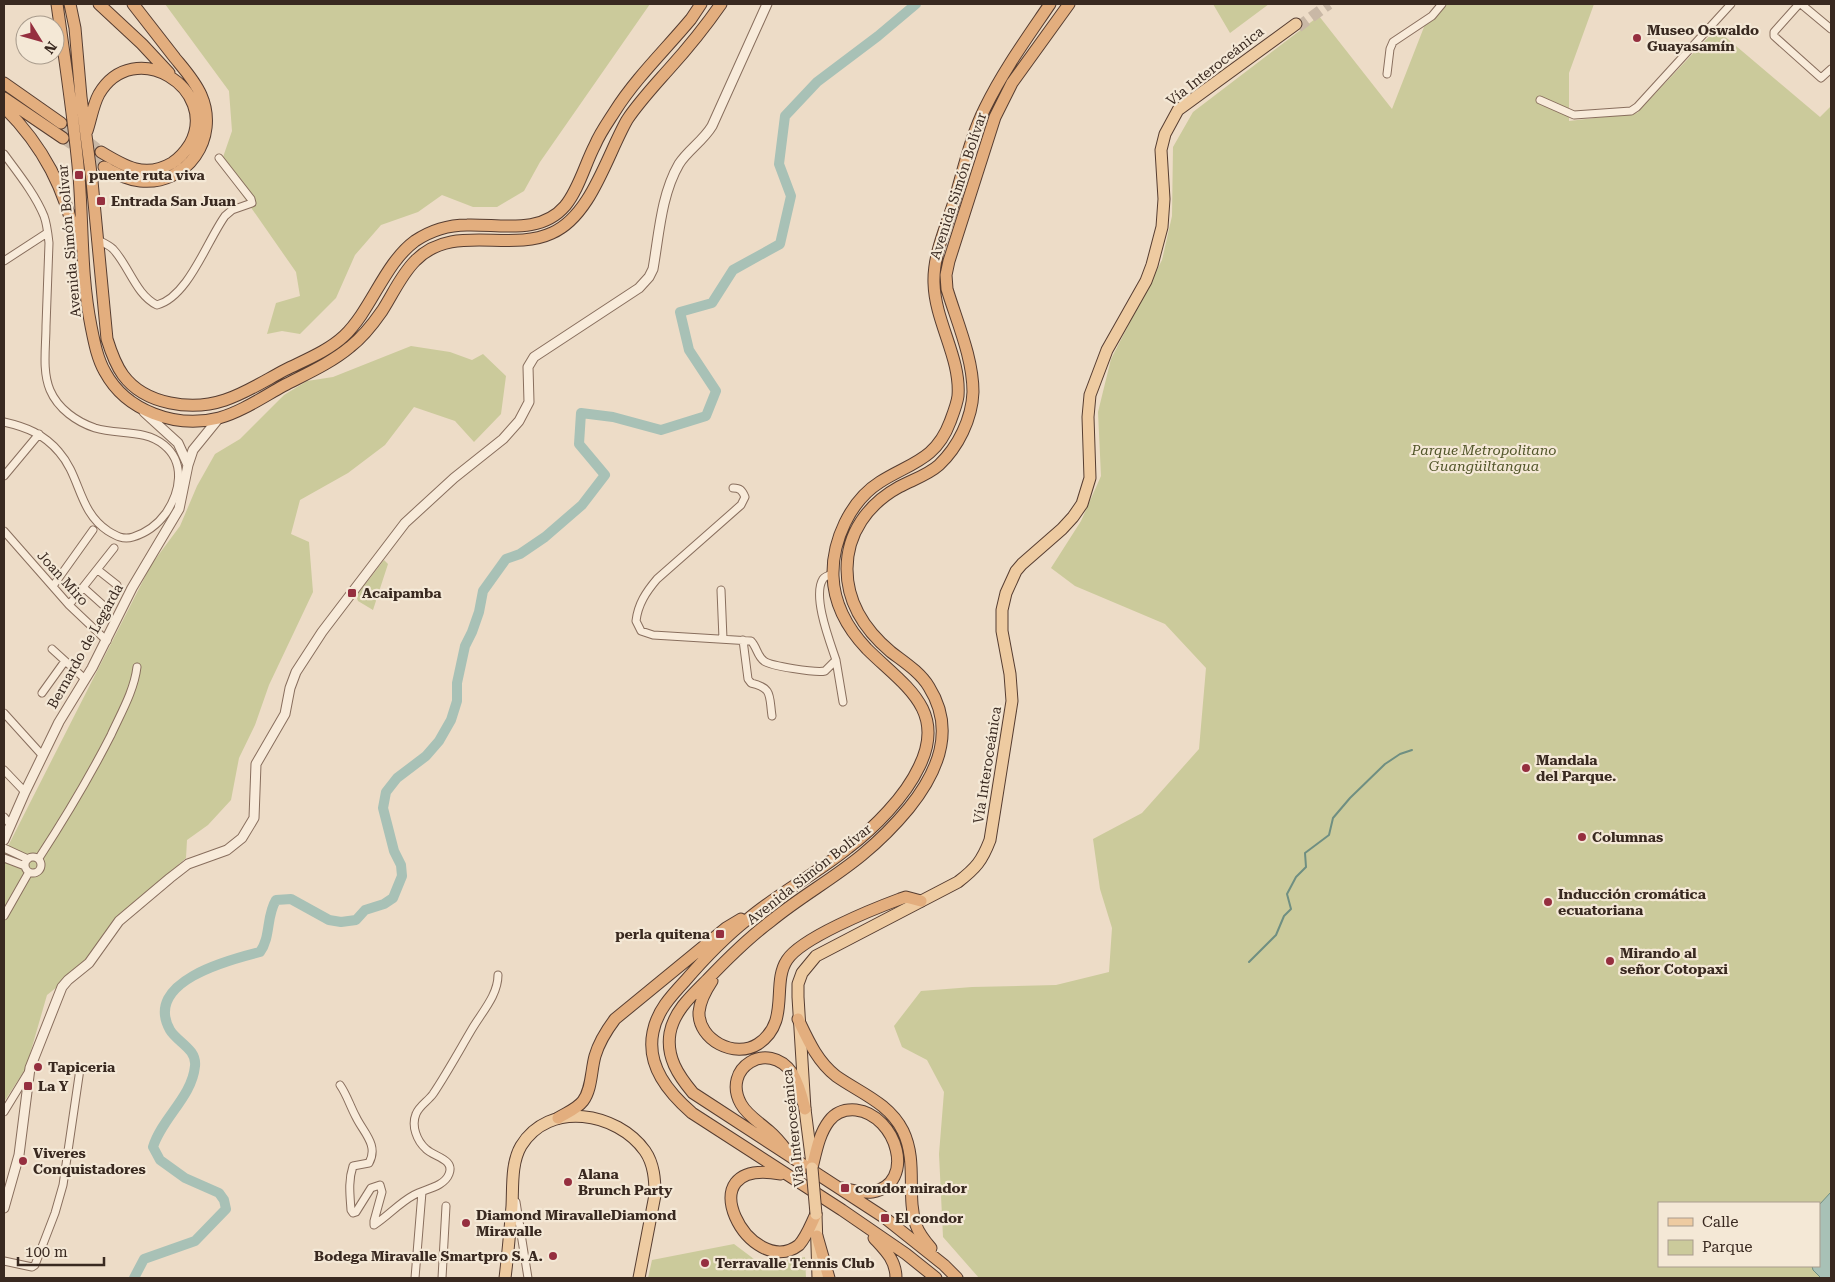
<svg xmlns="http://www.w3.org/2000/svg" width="1835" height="1282" font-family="'Roboto Serif',serif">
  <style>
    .green { fill: #cbca9b; fill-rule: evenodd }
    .water { fill: #a8c1b6; stroke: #6f8f82 }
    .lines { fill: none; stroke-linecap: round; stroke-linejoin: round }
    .stream { stroke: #6f8f82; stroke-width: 2 }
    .river { stroke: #a8c1b6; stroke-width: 10 }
    .primary-tunnel { stroke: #c9b8a6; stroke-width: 11; stroke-dasharray: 11 5.5; stroke-linecap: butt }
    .trunk-tunnel { stroke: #c9b8a6; stroke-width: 11; stroke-dasharray: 11 5.5; stroke-linecap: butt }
    .minor-casing { stroke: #886e5d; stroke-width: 9 }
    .tertiary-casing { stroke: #886e5d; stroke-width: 11 }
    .primary-casing { stroke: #563d31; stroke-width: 13 }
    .trunk-casing { stroke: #563d31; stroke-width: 13 }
    .minor { stroke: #f8ebda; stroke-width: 7 }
    .tertiary { stroke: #f8ebda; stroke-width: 9 }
    .primary { stroke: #eecba1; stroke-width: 11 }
    .trunk { stroke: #e3ae7e; stroke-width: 11 }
    .primary-bridge-casing { stroke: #563d31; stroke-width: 13; stroke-linecap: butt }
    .primary-bridge { stroke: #eecba1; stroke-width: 11 }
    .poi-dot { fill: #952f3f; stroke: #f4e8d6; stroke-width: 2 }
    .labels { text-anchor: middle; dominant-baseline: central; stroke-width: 4.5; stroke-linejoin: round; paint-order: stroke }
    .poi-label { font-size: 14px; font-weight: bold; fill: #392920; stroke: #f4e8d6; text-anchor: start }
    .street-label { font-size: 14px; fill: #392920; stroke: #f4e8d6 }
    .park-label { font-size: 14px; font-style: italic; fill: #505428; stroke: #f4e8d6 }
  </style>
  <rect width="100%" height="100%" fill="#eddcc7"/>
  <path class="green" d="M165 4H650L540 162 524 191 497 207H473L442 195 418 212 381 225 355 255 336 298 300 334 282 331 267 334 276 303 300 296 296 272 236 186 222 160 232 131 229 91Z
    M1213 4H1269L1230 33Z
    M1438 4H1594L1569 73V121L1637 113 1716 29 1820 117 1831 106V1278H979L943 1237 939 1154 944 1092 927 1060 902 1047 894 1026 921 991 972 987 1056 985 1109 972 1112 928 1100 889 1093 839 1142 813 1199 749 1206 668 1165 624 1075 586 1051 568 1081 521 1101 476 1098 412 1111 359 1162 260 1172 216 1173 147 1193 112 1319 16 1392 109 1424 27ZM1659 1203H1819V1266H1659Z
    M411 346 450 352 472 360 483 354 506 376 501 414 474 442 455 421 414 407 385 445 348 473 300 500 291 534 309 542 313 592 269 685 255 725 239 758 231 800 208 825 187 840 186 858 143 896 86 964 47 995 26 1068 4 1102V854L151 565 180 526 197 486 215 454 240 439 284 395 307 381 333 377Z
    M384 560 388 564 373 610 358 601 356 596Z
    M734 1244 762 1265 805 1257 806 1278H648L652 1260Z"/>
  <path class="water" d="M1831 1192V1278H1821L1813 1270 1812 1266H1819V1205Z"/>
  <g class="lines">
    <path class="stream" d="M1249 962 1276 935 1284 916 1291 909 1287 894 1296 877 1306 867 1305 853 1329 835 1333 818 1350 798 1385 764 1400 754 1412 750"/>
    <path class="river" d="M134 1278 144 1259 195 1241 226 1209 224 1200 219 1193 185 1178 160 1160 153 1147C162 1118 192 1097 195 1066 197 1049 177 1042 170 1030 143 982 228 960 260 952 271 937 266 916 276 900L291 899 329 920 341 922 356 920 365 910 384 904 393 898 402 876 401 865 394 851 383 808 386 792 397 778 426 756 439 741 451 720 457 701V683L465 646 472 632 479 612 483 591 506 559 520 554 545 537 582 505 605 475 579 444 581 413 613 417 661 430 706 416 716 391 689 350 680 312 712 303 733 270 780 244 791 196 779 164 785 116 817 82 878 36 916 4"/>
    <path class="primary-tunnel" d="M1298 27 1329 4"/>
    <path class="trunk-tunnel" d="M61 123 77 133 101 152
      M63 138 104 167"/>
    <defs>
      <path id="minor" d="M1799 4 1774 32V36L1821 78 1831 69
        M1801 4 1831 29
        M1387 74 1390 49 1393 42 1432 16 1442 4
        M1540 100 1574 115 1631 111 1637 107 1731 4
        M4 154C18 173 35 194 44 216 47 224 48 234 49 243 48 271 47 298 46 326 46 347 42 371 50 390 58 409 77 422 95 428 118 435 145 429 164 445 186 463 180 492 166 513 158 524 146 533 133 537 123 540 116 536 108 531 78 511 81 477 59 452 44 434 26 427 4 422
        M96 239C102 242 109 245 113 249 129 266 136 295 157 305 188 297 207 241 225 216L232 210 252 203 251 199 219 158
        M4 261 47 233
        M4 476 39 434
        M733 488C740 488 742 490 745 497L741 505 657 579C646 592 638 604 636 621L641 631 653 635 751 641C757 647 757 656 764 661 770 666 816 673 825 671L836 660C830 642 812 596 823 579 825 576 829 575 833 574
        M4 531 69 605 107 641
        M98 570 117 585
        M53 586 93 530
        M84 588 103 605
        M721 590 723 639
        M69 605 114 548
        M743 640 748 679 751 683C773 688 769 696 772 716
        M52 649 85 679
        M836 660 843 702
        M42 693 65 661
        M4 713 42 755
        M4 770 25 792
        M4 817 10 824
        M4 848 28 859
        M25 865a8 8 0 1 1 16 0a8 8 0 1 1-16 0Z
        M4 858 25 866
        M39 858C65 818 89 778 111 735 121 713 134 691 137 667
        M4 916 29 872
        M340 1085C347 1095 350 1106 356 1117 363 1132 379 1145 369 1163L353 1166C348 1181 350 1195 351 1210L353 1213 356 1212 371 1188 380 1185 382 1192 374 1221V1225C388 1216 399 1203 414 1195 425 1189 444 1187 449 1174 455 1159 434 1157 426 1149 417 1141 411 1126 416 1114 419 1106 428 1101 433 1094 447 1073 459 1051 472 1029 482 1012 498 995 498 975
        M4 1112 29 1071
        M516 1202 528 1278
        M4 1261 32 1267 35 1265 55 1213 63 1185 80 1069
        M415 1278 422 1192
        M442 1278 446 1206"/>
      <path id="tertiary" d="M144 412 178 443 188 465
        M4 840 25 792 59 722 92 668 132 588 179 509 188 465 193 450 219 418
        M4 1208 19 1155 30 1068 62 987 68 980 89 963 119 921 170 878 188 864 227 850 242 838 254 818 256 764 285 714 290 688 296 672 322 632 405 523 454 478 503 439 519 421 529 402 528 367 534 357 639 288 649 277 653 269C659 235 661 195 679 164 688 150 703 141 712 126L767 4"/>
      <path id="primary" d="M812 1164 805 1109 798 997V984L802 973 816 956 958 882C976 868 982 861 990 840L1012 701 1010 674 1002 631V610L1006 593 1016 571 1022 564 1062 529 1073 517 1082 504 1090 478 1088 417 1090 395 1107 350 1146 281 1152 265 1162 227 1164 199 1161 150 1165 134 1178 110 1296 24
        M816 1214 818 1278
        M505 1278C508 1254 510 1230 512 1206 513 1187 511 1163 521 1146 549 1100 617 1112 645 1151 654 1164 655 1180 655 1195L639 1278"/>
      <path id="trunk" d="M57 4C65 61 74 119 79 176 83 226 81 276 91 326 94 341 97 358 105 372 126 411 176 429 219 418 241 412 263 397 283 386 306 374 331 363 350 347 363 337 373 324 382 311 393 294 401 275 415 261 452 222 509 253 552 233 591 216 607 155 627 120 639 102 654 86 669 69 688 48 705 27 721 4
        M70 4 75 28 81 97 92 181 107 339C111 352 115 364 123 375 145 405 192 411 225 400 246 393 266 380 285 370 305 360 328 351 344 336 372 309 384 264 415 241 430 231 449 225 467 225 501 224 540 235 565 206 579 189 585 164 595 145 600 133 608 122 615 111 635 79 666 49 691 19L701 4
        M99 4 142 44 169 73
        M4 83 61 123
        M4 98 63 138
        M4 107C44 147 65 189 77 244
        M87 131C91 119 93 105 99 94 134 35 220 89 190 144 185 152 180 158 172 163 145 179 124 166 101 152
        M104 167C116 173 127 180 140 181 187 186 220 138 201 95 195 81 184 69 175 58 161 40 147 22 133 4
        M712 981C706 990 700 1001 699 1012 698 1040 735 1059 758 1044 791 1022 771 984 787 960 801 938 873 909 900 899L906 897 921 901
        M798 1019C808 1040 817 1061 836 1076 860 1093 889 1103 903 1131 918 1162 906 1196 916 1225 919 1234 925 1241 931 1248
        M558 1118C566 1113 577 1109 583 1101 592 1089 591 1070 595 1056 599 1042 606 1031 615 1019L726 928 741 919
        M787 1151C781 1143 776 1137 769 1131 760 1123 747 1115 741 1104 721 1068 768 1039 792 1073 799 1084 802 1097 805 1109
        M812 1168C816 1152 819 1134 829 1121 836 1112 845 1109 856 1110 897 1115 917 1184 872 1192 862 1193 852 1190 842 1188
        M781 1174C683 1156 751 1282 799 1245 807 1236 811 1224 816 1214
        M817 1236 829 1278
        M874 1238C885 1250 896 1260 896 1278
        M936 1278 906 1254 842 1210 692 1113C669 1093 646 1066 653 1032 657 1011 671 996 685 981 704 959 725 937 748 919 779 893 816 874 848 848 874 828 905 797 919 767 948 709 902 684 867 649 848 629 834 604 833 576 832 541 850 501 880 482 910 463 936 460 950 422 953 414 957 404 958 396 961 358 935 322 934 283 933 256 945 230 953 205 963 172 970 138 985 108 1003 71 1027 38 1050 4
        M957 1278 944 1265 885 1218 693 1093C678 1075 666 1057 670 1033 674 1011 692 995 707 980 727 959 748 938 771 921 800 897 833 879 862 855 879 841 895 825 909 808 938 772 956 730 929 687 920 672 904 662 891 652 866 631 847 603 847 569 847 533 868 504 899 487 912 480 928 475 939 465 958 447 972 419 973 392 973 358 957 322 947 289L946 275 949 261 995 117 1012 83 1069 4"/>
    </defs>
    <use href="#minor" class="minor-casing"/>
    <use href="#tertiary" class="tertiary-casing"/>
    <use href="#primary" class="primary-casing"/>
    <use href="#trunk" class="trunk-casing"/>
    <use href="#minor" class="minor"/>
    <use href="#tertiary" class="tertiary"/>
    <use href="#primary" class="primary"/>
    <use href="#trunk" class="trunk"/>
    <defs>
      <path id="primary-bridge" d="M812 1168 816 1214"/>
    </defs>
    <use href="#primary-bridge" class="primary-bridge-casing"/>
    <use href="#primary-bridge" class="primary-bridge"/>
  </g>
  <g class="poi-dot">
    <circle cx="1637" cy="38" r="5"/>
    <rect x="74" y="170" width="10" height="10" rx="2.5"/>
    <rect x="96" y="196" width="10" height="10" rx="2.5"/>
    <rect x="347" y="588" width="10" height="10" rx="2.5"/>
    <circle cx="1526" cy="768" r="5"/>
    <circle cx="1582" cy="837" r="5"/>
    <circle cx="1548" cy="902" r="5"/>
    <rect x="715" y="929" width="10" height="10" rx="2.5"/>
    <circle cx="1610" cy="961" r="5"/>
    <circle cx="38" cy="1067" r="5"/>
    <rect x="23" y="1081" width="10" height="10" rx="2.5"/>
    <circle cx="23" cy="1161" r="5"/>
    <circle cx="568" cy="1182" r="5"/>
    <rect x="840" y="1183" width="10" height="10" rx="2.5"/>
    <rect x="880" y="1213" width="10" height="10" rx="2.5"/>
    <circle cx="466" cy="1223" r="5"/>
    <circle cx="553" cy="1256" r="5"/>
    <circle cx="705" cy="1263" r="5"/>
  </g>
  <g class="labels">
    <g class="poi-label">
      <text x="1647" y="30">Museo Oswaldo<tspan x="1647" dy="16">Guayasamín</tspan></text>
      <text x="89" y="175">puente ruta viva</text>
      <text x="111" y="201">Entrada San Juan</text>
      <text x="362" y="593">Acaipamba</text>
      <text x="1536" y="760">Mandala<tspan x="1536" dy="16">del Parque.</tspan></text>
      <text x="1592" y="837">Columnas</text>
      <text x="1558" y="894">Inducción cromática<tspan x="1558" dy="16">ecuatoriana</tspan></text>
      <text x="710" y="934" text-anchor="end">perla quitena</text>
      <text x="1620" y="953">Mirando al<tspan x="1620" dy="16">señor Cotopaxi</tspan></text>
      <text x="48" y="1067">Tapiceria</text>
      <text x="38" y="1086">La Y</text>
      <text x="33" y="1153">Viveres<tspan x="33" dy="16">Conquistadores</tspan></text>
      <text x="578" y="1174">Alana<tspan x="578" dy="16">Brunch Party</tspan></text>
      <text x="855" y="1188">condor mirador</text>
      <text x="476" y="1215">Diamond MiravalleDiamond<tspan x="476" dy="16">Miravalle</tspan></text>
      <text x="895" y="1218">El condor</text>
      <text x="543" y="1256" text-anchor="end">Bodega Miravalle Smartpro S. A.</text>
      <text x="715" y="1263">Terravalle Tennis Club</text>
    </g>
    <g class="street-label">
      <text transform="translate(1215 66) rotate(-38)">Vía Interoceánica</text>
      <text transform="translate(958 186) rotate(-72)">Avenida Simón Bolívar</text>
      <text transform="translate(69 241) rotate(-95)">Avenida Simón Bolívar</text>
      <text transform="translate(63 578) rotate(48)">Joan Miro</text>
      <text transform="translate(85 646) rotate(-61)">Bernardo de Legarda</text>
      <text transform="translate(987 765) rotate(-81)">Vía Interoceánica</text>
      <text transform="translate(809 874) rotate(-38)">Avenida Simón Bolívar</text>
      <text transform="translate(793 1128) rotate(-96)">Vía Interoceánica</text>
    </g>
    <g class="park-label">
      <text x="1484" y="450">Parque Metropolitano<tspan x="1484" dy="16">Guangüiltangua</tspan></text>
    </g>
  </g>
  <rect width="1835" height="1282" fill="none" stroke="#392920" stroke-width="10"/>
  <rect x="1658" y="1202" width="162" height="65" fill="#f4e8d6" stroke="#a99c8d"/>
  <rect x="1668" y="1218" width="25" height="8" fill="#eecba1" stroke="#a99c8d"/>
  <text x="1702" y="1227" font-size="15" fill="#392920">Calle</text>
  <rect x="1668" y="1240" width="25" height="15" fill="#cbca9b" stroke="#a99c8d"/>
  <text x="1702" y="1252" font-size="15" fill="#392920">Parque</text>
  <g transform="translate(40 40) rotate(127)"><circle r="24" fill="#f4e8d6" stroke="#a99c8d"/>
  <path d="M0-4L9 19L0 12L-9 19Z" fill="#952f3f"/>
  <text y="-8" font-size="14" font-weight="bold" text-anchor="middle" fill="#392920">N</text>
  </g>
  <path d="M18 1257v8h86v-8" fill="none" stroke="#392920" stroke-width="2.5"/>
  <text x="25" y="1257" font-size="15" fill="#392920" stroke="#f4e8d6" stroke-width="4" paint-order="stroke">100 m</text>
</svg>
